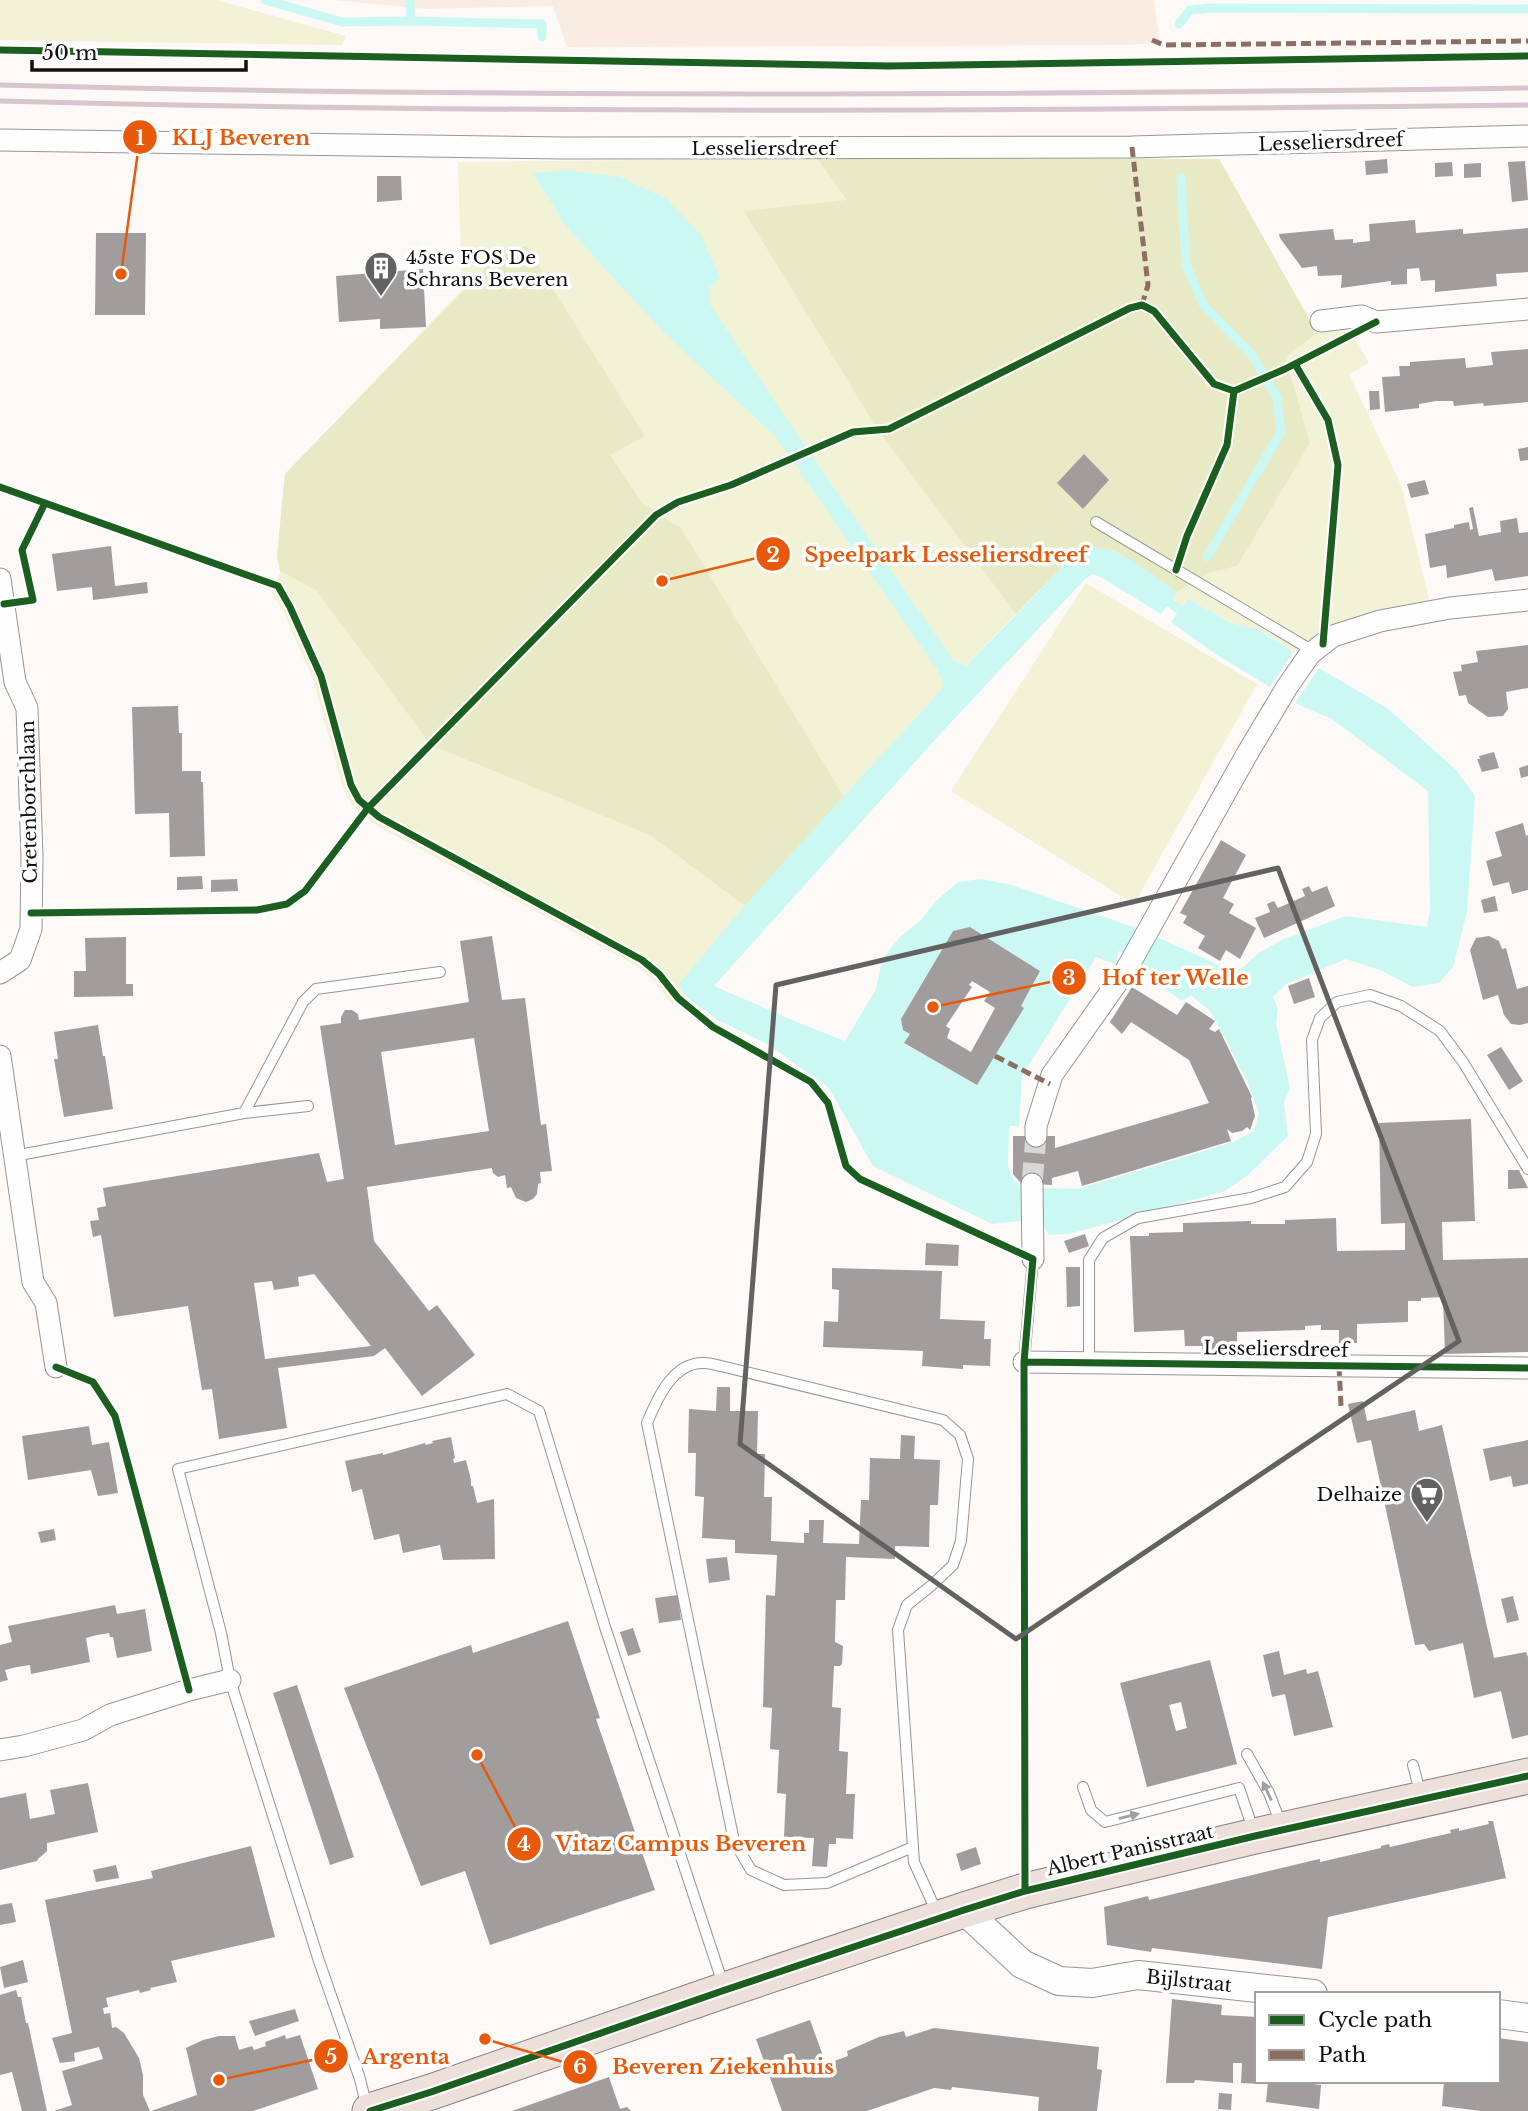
<svg xmlns="http://www.w3.org/2000/svg" width="1528" height="2111" font-family="'Libre Baskerville',serif">
  <style>
    .farmland { fill: #f9ede3 }
    .green { fill: #f2f2d7 }
    .forest { fill: #e7eac4 }
    .water { fill: #ccf8f4; fill-rule: evenodd }
    .lines { fill: none; stroke-linecap: round; stroke-linejoin: round }
    .stream { stroke: #ccf8f4; stroke-width: 9 }
    .building { fill: #a09d9c; fill-rule: evenodd }
    .minor-tunnel { stroke: #d9d6d4; stroke-width: 21; stroke-dasharray: 21 10; stroke-linecap: butt }
    .service-casing { stroke: #979595; stroke-width: 12 }
    .minor-casing { stroke: #979595; stroke-width: 23 }
    .tertiary-casing { stroke: #979595; stroke-width: 30 }
    .primary-casing { stroke: #848382; stroke-width: 37 }
    .service { stroke: #fffefe; stroke-width: 10 }
    .minor { stroke: #fffefe; stroke-width: 21 }
    .tertiary { stroke: #fffefe; stroke-width: 28 }
    .primary { stroke: #ede0db; stroke-width: 35 }
    .rail { stroke: #d9c5cf; stroke-width: 5 }
    .quiet { stroke: #8d6e63; stroke-width: 5; stroke-dasharray: 10 5; stroke-linecap: butt }
    .cycleway-casing { stroke: #fff; stroke-width: 11 }
    .cycleway { stroke: #1b5e20; stroke-width: 7 }
    .oneway { fill: #a09f9f }
    .marked { fill: none; stroke: #636262; stroke-width: 5; stroke-linejoin: round }
    .labels { text-anchor: middle; dominant-baseline: central; stroke-width: 7; stroke-linejoin: round; paint-order: stroke }
    .street-label { font-size: 19px; fill: #111; stroke: #fff }
    .poi-label { font-size: 19px; fill: #111; stroke: #fff; text-anchor: start }
    .leader { fill: none; stroke: #e8590c; stroke-width: 2.5 }
    .callout-dot { fill: #e8590c; stroke: #fff; stroke-width: 2.5 }
    .mark-label { font-size: 21px; text-anchor: middle; font-weight: bold; fill: #fff }
    .callout-label { font-size: 21px; text-anchor: middle; font-weight: bold; fill: #e8590c; stroke: #fff; stroke-width: 7; stroke-linejoin: round; paint-order: stroke }
  </style>
  <rect width="100%" height="100%" fill="#fcf9f7"/>
  <path class="farmland" d="M334 0H1154L1160 43 1124 45 567 47 553 6 425 9Z"/>
  <path class="green" d="M0 0H216L346 36 342 45 0 40Z
    M817 158 1219 159 1317 333 1350 331 1369 363 1349 374 1401 485 1430 603 1293 652 1259 629 1231 623 1188 599 1183 606 1172 599 1177 592 1063 565C931 701 801 839 678 985L685 996 672 1004 653 980 637 966 374 824 352 805 343 788 313 679 283 611 272 593 280 571 277 556 285 474 462 290 458 162Z
    M1086 583 1257 684 1134 904 951 791Z"/>
  <path class="forest" d="M817 158 1219 159 1317 333 1285 357 1310 443 1237 566 1211 572 1177 592 1115 551 1082 547 1016 614 878 430 744 211 847 200Z
    M526 246 645 436 610 455 642 503 681 528 844 797 745 906 650 835 431 745 316 590 280 571 277 556 285 474 503 250Z"/>
  <path class="water" d="M566 170 620 177 667 199 701 235 720 278 709 288V303L794 430 953 660 966 666 1082 547C1117 542 1149 573 1177 592L1172 599 1183 606 1188 599 1231 623 1258 629 1293 652 1270 687 1217 655 1171 622 1177 614 1167 606 1161 614 1104 579 1093 574 1085 579 942 732 714 986 799 1023 845 1041 875 991 883 958 900 937 922 919 936 901 958 882 981 879 1012 885 1139 929 1232 971 1242 968 1260 952 1286 938 1346 916 1427 927 1430 911 1428 791 1332 719 1295 703 1319 668 1387 708 1456 770 1475 796 1467 912 1453 967 1439 983 1413 987 1380 970 1346 959 1286 984 1273 997 1278 1008 1276 1024 1290 1088 1284 1102 1288 1136 1248 1175 1225 1191 1069 1234 1049 1235 1042 1223 1020 1221 992 1224 873 1166 829 1088 769 1045 718 1020 685 996 678 985C760 885 849 791 937 695L944 685 939 672 775 436 664 333 566 226 532 172 544 173ZM970 928 1040 971 1021 1006 1023 1008 977 1085 904 1044 910 1034 903 1030 901 1019 953 931ZM1119 951 1147 969 1161 986 1182 1001 1191 995 1211 1012 1247 1081 1259 1113 1254 1131 1233 1142 1078 1189 1023 1187 1013 1180 1008 1165 1009 1126H1019L1022 1076 1096 957 1115 964Z"/>
  <g class="lines">
    <path class="stream" d="M265 0 342 22 411 21 542 24V37
      M410 0 411 21
      M1179 24 1190 10 1211 8 1528 9
      M1181 178 1186 265 1204 306 1252 355 1277 397 1281 432 1207 557"/>
  </g>
  <path class="building" d="M1387 159 1388 173 1366 175 1365 161Z
    M1525 161 1528 200 1512 202 1508 162Z
    M1452 162 1453 176 1435 177V163Z
    M1481 163V177L1464 178V164Z
    M377 176H401L402 200 377 202Z
    M1415 220 1416 233 1463 229V234L1528 228V272L1496 274 1497 286 1435 292V280L1421 281 1419 268 1407 269V284L1391 285V281L1341 288 1342 275 1318 276 1317 266 1302 268 1280 238 1279 234 1333 229 1335 240 1353 239V243L1370 241 1369 224Z
    M96 233H146L145 315H95Z
    M423 269 426 327 380 329V319L339 322 336 276Z
    M1528 349V402L1484 406 1483 403 1454 406 1453 401H1436L1419 404V408L1385 412 1382 377 1400 376 1399 366H1410V362L1465 358 1466 368 1493 365 1491 352Z
    M1369 391H1379L1380 409 1370 410Z
    M1528 447V460L1520 461 1518 449Z
    M1084 454 1109 480 1083 509 1057 483Z
    M1425 480 1429 494 1411 498 1407 484Z
    M1473 507 1479 536 1501 532 1500 521 1517 518 1519 533 1528 532V576L1495 581 1492 569 1447 578 1446 565 1430 568 1425 534 1454 528V525L1469 522 1470 530 1473 529 1469 508Z
    M111 546 115 586 147 582 148 593 93 600 92 587 57 591 52 554Z
    M1528 645V688L1506 692 1508 709 1503 716 1488 717 1468 703 1466 695 1459 696 1453 672 1462 671 1461 665 1478 662 1476 651Z
    M178 706 179 733H182V771H201V782H203L205 856 170 857 169 813 135 814 132 707Z
    M1494 752 1499 768 1482 772 1477 759H1480L1479 756Z
    M1528 765V776L1521 778 1519 768Z
    M1523 823 1526 836 1528 835V890L1512 894 1509 882 1493 886 1486 861 1502 856 1495 832Z
    M1221 840 1246 855 1223 898 1234 904 1229 913 1256 928 1240 959 1226 950 1220 961 1198 948 1205 936 1183 923 1187 916 1180 913Z
    M202 876 203 889 177 890V877Z
    M237 879 238 891 211 892V880Z
    M1309 886 1312 892 1327 886 1335 906 1264 938 1255 918 1270 912 1267 904 1274 901 1278 908 1305 896 1302 889Z
    M1495 896 1498 911 1484 913 1481 900Z
    M970 927 1040 971 1021 1006 1024 1008 977 1085 904 1043 910 1034 903 1030 901 1019 953 931ZM972 981 990 992 984 1001 995 1008 971 1052 947 1038 950 1029 946 1026 972 987 969 985Z
    M492 936 502 1000 525 998 541 1125 546 1124 552 1171 540 1172 541 1183 538 1184 537 1194 533 1199 526 1202 516 1198 511 1187 507 1188 505 1175 498 1177 493 1173 492 1168 367 1187 374 1241 429 1311 437 1305 475 1355 422 1396 385 1348 374 1356 278 1368 287 1428 219 1439 212 1389 202 1390 188 1306 114 1317 101 1235 93 1237 90 1221 99 1220 97 1208 106 1206 103 1188 319 1153 327 1182 344 1179 320 1026 341 1023V1017L345 1010H352L358 1014 359 1020 469 1002 460 941ZM474 1038 489 1131 395 1145 381 1052ZM314 1274 371 1346 265 1359 254 1283 272 1281 274 1290 299 1286 298 1277Z
    M1489 936 1499 941 1502 949 1506 948 1517 989 1528 986V1023L1520 1025 1511 1024 1504 1015 1498 995 1483 1000 1470 950 1476 938Z
    M126 937V984H133V996L74 997V971H86L85 938Z
    M1309 978 1315 997 1294 1004 1288 986Z
    M1132 987 1177 1015 1186 1002 1215 1021 1209 1029 1215 1032 1219 1029 1252 1097 1251 1098 1255 1116 1250 1130 1247 1127 1242 1131 1232 1133 1227 1129 1231 1141 1082 1186 1078 1171 1052 1178V1185L1021 1183 1013 1174V1136H1055V1148L1209 1103 1189 1060 1131 1022 1122 1034 1110 1022Z
    M98 1025 103 1056H105L113 1109 64 1117 54 1059H58L54 1032Z
    M1501 1047 1523 1081 1509 1090 1487 1055Z
    M1471 1119 1475 1221 1442 1222 1443 1260 1528 1258V1352L1445 1354 1443 1297 1421 1298V1301H1408V1322L1357 1324V1343H1339V1330H1321V1325L1305 1326V1330L1237 1332V1344L1220 1345V1359L1203 1360 1202 1346H1185L1184 1330 1134 1332 1130 1236H1149V1233L1183 1232V1223L1251 1221V1224H1285V1220L1336 1218 1337 1251 1405 1250V1223L1381 1224 1379 1123Z
    M1508 1170H1519L1528 1188 1508 1189Z
    M1085 1234 1089 1246 1069 1253 1064 1241Z
    M926 1243 959 1245 958 1266 925 1265Z
    M1066 1267H1080V1306L1067 1307Z
    M832 1268 942 1271 940 1319 985 1321 984 1339H991L990 1366 963 1365V1369L922 1366 923 1351 823 1347 824 1321 838 1322 839 1290 832 1289Z
    M717 1387H730V1411H758L757 1454H765L764 1497H772L771 1541 804 1543V1533H809V1520H824L823 1543 859 1544 861 1500H869L870 1458 900 1459 901 1435 915 1436 914 1459 940 1460 938 1505H930L929 1547 895 1546V1559L846 1557 845 1600H836L835 1642 843 1646 842 1664 840 1666H834L832 1707 841 1708 839 1751 848 1752 846 1794H855L853 1839 836 1838V1844H829L827 1867 812 1866 814 1838 784 1837 786 1794 777 1793 779 1750 770 1749 772 1708 763 1707 766 1595 775 1596 777 1555 735 1553V1540L702 1538 704 1497 695 1496 696 1453H688L689 1409 716 1411Z
    M1363 1401 1367 1421 1415 1410 1419 1431 1442 1425 1494 1658 1526 1652 1528 1657V1735L1512 1739 1501 1691 1474 1698 1463 1643 1429 1651 1424 1644 1415 1645 1371 1440 1357 1443 1348 1404Z
    M89 1426 92 1445 109 1442 118 1493 98 1496 91 1470 28 1480 22 1436Z
    M451 1437 455 1458 453 1459 454 1463 466 1460 471 1480V1486H473L477 1503 494 1499 495 1559 443 1560 440 1545 403 1553 399 1534 374 1540 362 1489 352 1492 345 1461 383 1453V1455L425 1443 426 1445 433 1443 432 1441Z
    M1528 1440V1484L1513 1487 1511 1476 1490 1481 1483 1449Z
    M54 1529 56 1540 41 1543 38 1532Z
    M727 1557 730 1580 709 1583 706 1559Z
    M678 1595 681 1620 659 1623 655 1598Z
    M1513 1596 1519 1620 1507 1623 1501 1599Z
    M115 1605 117 1614 145 1609 152 1651 117 1658 113 1637H110L109 1633 97 1635 86 1638 90 1662 31 1674 30 1665 17 1667 5 1670 8 1680 0 1682V1645L12 1642 8 1626Z
    M568 1621 600 1718 596 1719 655 1890 490 1945 465 1871 421 1886 344 1688 471 1645 473 1653Z
    M633 1628 641 1652 628 1656 620 1632Z
    M1279 1651 1284 1675 1306 1669 1307 1674 1318 1671 1333 1727 1294 1736 1285 1694 1272 1697 1263 1655Z
    M1210 1660 1237 1764 1147 1787 1120 1683ZM1181 1702 1187 1728 1176 1731 1169 1705Z
    M297 1685 354 1857 330 1865 273 1693Z
    M88 1783 98 1832 47 1843V1851L38 1859 37 1861 0 1870V1798L26 1793 30 1819 55 1814 50 1790Z
    M1488 1821H1493L1506 1878 1328 1917 1322 1969 1152 1948 1151 1952 1107 1945 1104 1907 1148 1896 1149 1900 1315 1860 1320 1859V1862L1381 1848V1846L1389 1844 1390 1847 1420 1840 1451 1833 1450 1830 1459 1828V1831L1489 1824Z
    M251 1846 275 1937 171 1961 177 1982 150 1988 151 1990 140 1993 139 1990 106 1998 108 2007 103 2008 104 2014 110 2013 112 2028 116 2027 124 2033 139 2058 143 2075V2095L150 2111H54L72 2105 62 2071 103 2059 99 2047 74 2053 75 2061 60 2063 52 2038 72 2033 45 1900 153 1878 151 1871Z
    M976 1847 981 1864 961 1871 956 1854Z
    M116 1865 119 1878 96 1882 93 1870Z
    M12 1903 16 1922 0 1925V1905Z
    M23 1960 28 1982 4 1988 0 1967Z
    M16 1990 18 1997H21L26 2023H28L47 2111H22L12 2072 0 2075V1995Z
    M1172 1999 1222 2005 1221 2015 1257 2017V2057H1254V2061H1257V2081H1261V2084L1241 2083 1242 2063H1233V2083L1195 2080 1194 2083H1166Z
    M295 2009 299 2021 255 2036 249 2021Z
    M810 2020 826 2064 848 2056 847 2051 879 2037 904 2031 906 2037 934 2028 1099 2047 1097 2069 1102 2070 1097 2111H1038L1039 2097 952 2087 951 2090 934 2088 867 2111H782L756 2039Z
    M285 2035 286 2039 300 2035 318 2089 253 2111H151L197 2095 186 2048 203 2040 219 2036H235L239 2050 252 2046 254 2050 266 2046 265 2042Z
    M1498 2038 1528 2042V2111H1481L1442 2106 1444 2081H1498Z
    M609 2077 620 2109 627 2107 631 2111H512Z
    M1268 2081H1289L1321 2085 1319 2109 1266 2102Z
    M1219 2093 1232 2094 1231 2110 1218 2109Z"/>
  <g class="lines">
    <path class="minor-tunnel" d="M1032 1184 1036 1136"/>
    <defs>
      <path id="service" d="M1096 522 1313 651
        M244 1113 308 1106
        M14 1156 244 1113 303 1002 316 989 440 972
        M1024 1362 1033 1259
        M1089 1363V1260L1103 1238 1138 1218 1251 1198 1285 1187 1307 1162 1316 1134 1312 1040 1320 1018 1337 1002 1370 995 1401 1006 1440 1031 1463 1062 1528 1169
        M1247 1754 1269 1793 1281 1824
        M1413 1765 1421 1796
        M1083 1787 1091 1810 1105 1822 1239 1788 1254 1832
        M913 1847 827 1883 784 1885 751 1870 734 1841 647 1423C657 1399 673 1361 705 1363 710 1363 716 1365 721 1366L943 1420 960 1435 968 1459 961 1541 953 1565 932 1585 907 1605 898 1630 914 1862 937 1913
        M367 2108 360 2079 319 1961 230 1680 221 1633 178 1469 507 1394 539 1411 605 1627 724 1987"/>
      <path id="minor" d="M0 140 564 148 1132 147 1528 136
        M1321 321 1362 316 1376 322 1528 309
        M0 579 15 682 27 708 32 857 31 929 20 960 0 973
        M0 1056 33 1282 46 1303 56 1367
        M1036 1136V1126L1052 1075 1126 970 1247 754 1287 687 1310 654 1333 636 1380 621 1450 608 1528 600
        M1032 1184 1033 1259
        M1024 1362 1528 1368
        M0 1750 24 1746 83 1730 110 1715 189 1690 230 1680"/>
      <path id="tertiary" d="M964 1910 1022 1964 1059 1981 1092 1983 1138 1975 1313 1994
        M1498 2014 1528 2018"/>
      <path id="primary" d="M370 2111 431 2092 725 1990 964 1910 1025 1891 1255 1836 1528 1776"/>
    </defs>
    <use href="#service" class="service-casing"/>
    <use href="#minor" class="minor-casing"/>
    <use href="#tertiary" class="tertiary-casing"/>
    <use href="#primary" class="primary-casing"/>
    <use href="#service" class="service"/>
    <use href="#minor" class="minor"/>
    <use href="#tertiary" class="tertiary"/>
    <use href="#primary" class="primary"/>
    <path class="rail" d="M0 85C509 98 1019 95 1528 88
      M0 101C509 114 1019 111 1528 105"/>
    <path class="quiet" d="M1152 40 1164 45 1528 41
      M1132 147 1148 285 1142 305
      M995 1056 1050 1084
      M1339 1366 1341 1406"/>
    <defs>
      <path id="cycleway" d="M0 50 889 66 1528 56
        M1295 364 1328 420 1338 465 1323 644
        M0 487 278 586 290 607 321 676 351 785 359 800 379 817 642 960 659 974 678 998 713 1027 811 1082 828 1103 846 1166 860 1179 1033 1259 1024 1362 1025 1891
        M1176 570 1187 536 1227 445 1234 391
        M4 604 33 600 22 550 45 503
        M31 913 257 910 287 904 305 891 368 808 656 515 678 502 731 485 853 432 889 429 1130 308 1142 305 1154 311 1214 384 1234 391 1285 369 1376 322
        M1024 1362 1528 1368
        M56 1367 93 1382 115 1416 189 1690
        M370 2111 431 2092 725 1990 964 1910 1025 1891 1255 1836 1528 1776"/>
    </defs>
    <use href="#cycleway" class="cycleway-casing"/>
    <use href="#cycleway" class="cycleway"/>
  </g>
  <defs><path id="oneway-solid" d="M-6-.8H1V-3.2L6.5 0L1 3.2V.8H-6Z" transform="scale(1.75)"/></defs>
  <g class="oneway">
    <use href="#oneway-solid" transform="translate(1267 1791) rotate(-115)"/>
    <use href="#oneway-solid" transform="translate(1129 1816) rotate(-14)"/>
  </g>
  <path class="marked" d="M1278 868 1459 1341 1016 1639 740 1444 776 985Z"/>
  <defs>
    <symbol id="building-pin" viewBox="-11 -11 22 30"><path d="M0 17L-7.5 6A9.5 9.5 0 1 1 7.5 6Z" fill="#636262" stroke="#fff"/><path d="M-4-6H4V6H1V3H-1V6H-4ZM-2.5-4.3h1.7v1.8h-1.7ZM.8-4.3h1.7v1.8H.8ZM-2.5-1h1.7V.8h-1.7ZM.8-1h1.7V.8H.8Z" fill="#fff"/></symbol>
    <symbol id="supermarket-pin" viewBox="-11 -11 22 30"><path d="M0 17L-7.5 6A9.5 9.5 0 1 1 7.5 6Z" fill="#636262" stroke="#fff"/><path d="M-6-5.5h2.5l.6 2H6L4.5 2H-2.5L-4.4-4H-6ZM-1.5 3.2a1.3 1.3 0 1 0 .1 0ZM3 3.2a1.3 1.3 0 1 0 .1 0Z" fill="#fff"/></symbol>
  </defs>
  <g fill-rule="evenodd">
    <use href="#building-pin" x="362" y="249" width="38" height="52"/>
    <use href="#supermarket-pin" x="1408" y="1475" width="38" height="52"/>
  </g>
  <g class="labels">
    <g class="street-label">
      <text transform="translate(1331 142) rotate(-2)">Lesseliersdreef</text>
      <text x="764" y="148">Lesseliersdreef</text>
      <text transform="translate(29 802) rotate(-91)">Cretenborchlaan</text>
      <text transform="translate(1276 1349) rotate(1)">Lesseliersdreef</text>
      <text transform="translate(1130 1850) rotate(-13)">Albert Panisstraat</text>
      <text transform="translate(1189 1981) rotate(6)">Bijlstraat</text>
    </g>
    <g class="poi-label">
      <text x="406" y="257">45ste FOS De<tspan x="406" dy="22">Schrans Beveren</tspan></text>
      <text x="1402" y="1494" text-anchor="end">Delhaize</text>
    </g>
  </g>
  <path class="leader" d="M121 274L140 137M662 581L773 554M933 1007L1069 978M477 1755L524 1844M219 2080L331 2056M485 2039L580 2067"/>
  <g class="callout-dot">
    <circle cx="121" cy="274" r="7"/>
    <circle cx="662" cy="581" r="7"/>
    <circle cx="933" cy="1007" r="7"/>
    <circle cx="477" cy="1755" r="7"/>
    <circle cx="219" cy="2080" r="7"/>
    <circle cx="485" cy="2039" r="7"/>
    <circle cx="140" cy="137" r="18"/>
    <circle cx="773" cy="554" r="18"/>
    <circle cx="1069" cy="978" r="18"/>
    <circle cx="524" cy="1844" r="18"/>
    <circle cx="331" cy="2056" r="18"/>
    <circle cx="580" cy="2067" r="18"/>
  </g>
  <g class="mark-label">
    <text x="140" y="145">1</text>
    <text x="773" y="562">2</text>
    <text x="1069" y="985">3</text>
    <text x="524" y="1851">4</text>
    <text x="331" y="2064">5</text>
    <text x="580" y="2074">6</text>
  </g>
  <g class="callout-label">
    <text x="241" y="145">KLJ Beveren</text>
    <text x="946" y="562">Speelpark Lesseliersdreef</text>
    <text x="1175" y="985">Hof ter Welle</text>
    <text x="681" y="1851">Vitaz Campus Beveren</text>
    <text x="406" y="2064">Argenta</text>
    <text x="723" y="2074">Beveren Ziekenhuis</text>
  </g>
  <rect x="1255" y="1992" width="245" height="91" fill="#ffffff" stroke="#a0a0a0" stroke-width="2"/>
  <rect x="1269" y="2015" width="35" height="10" fill="#1b5e20" stroke="#a0a0a0" stroke-width="2"/>
  <text x="1318" y="2027" font-size="21" fill="#111111">Cycle path</text>
  <rect x="1269" y="2050" width="35" height="10" fill="#8d6e63" stroke="#a0a0a0" stroke-width="2"/>
  <text x="1318" y="2062" font-size="21" fill="#111111">Path</text>
  <path d="M32 60v10h214v-10" fill="none" stroke="#111111" stroke-width="3.5"/>
  <text x="42" y="60" font-size="21" fill="#111111" stroke="#ffffff" stroke-width="5" paint-order="stroke">50 m</text>
</svg>
